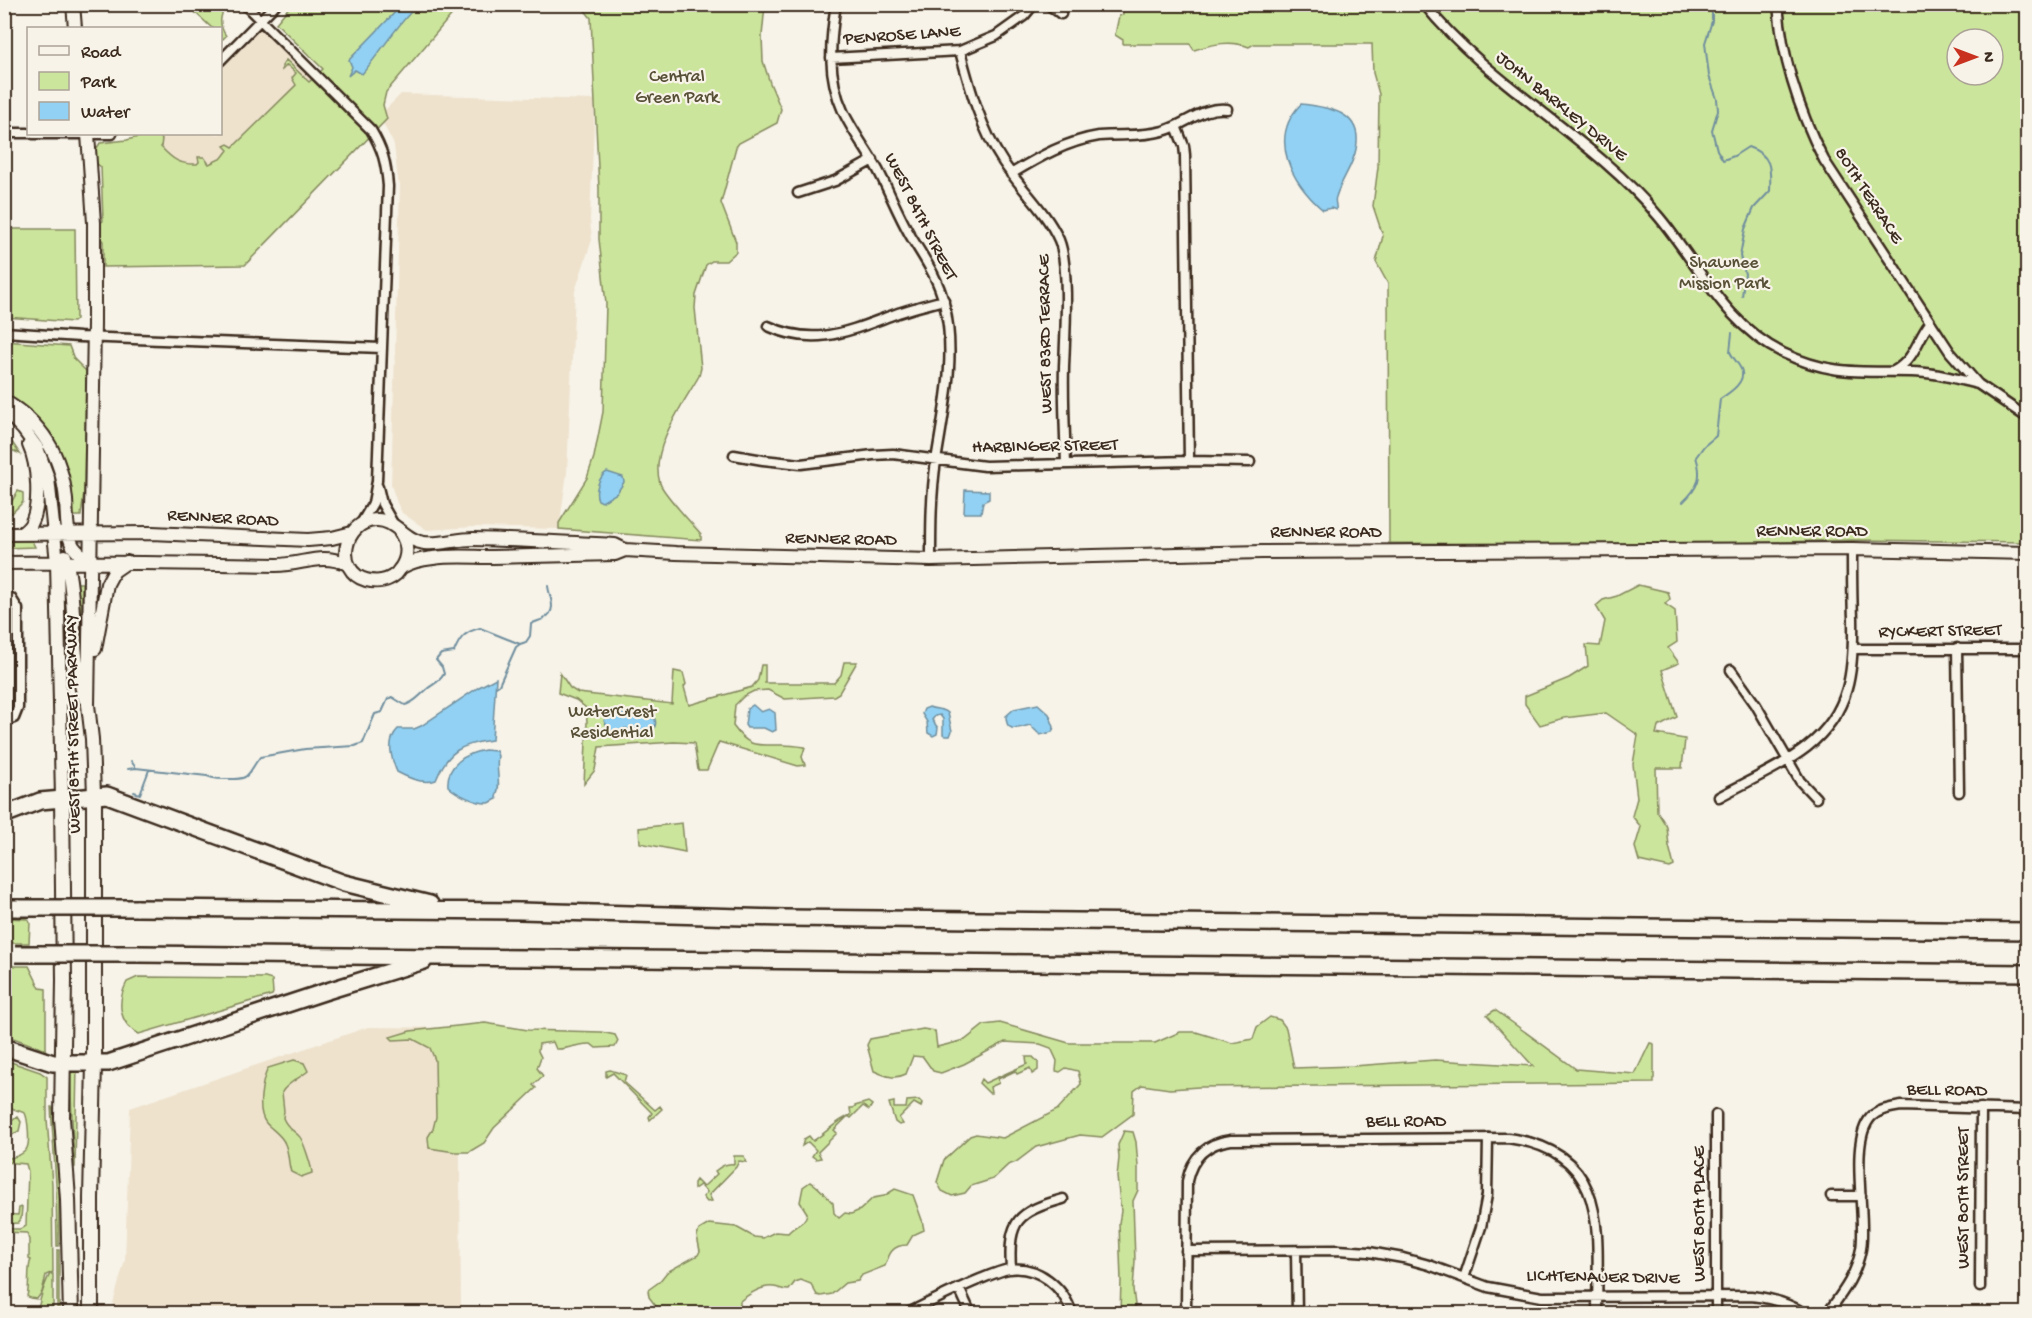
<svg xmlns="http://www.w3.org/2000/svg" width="2032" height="1318" font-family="'Gochi Hand',sans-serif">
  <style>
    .built { fill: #eee2cd }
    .green { fill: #cce59c; stroke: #84885d; stroke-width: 1.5; fill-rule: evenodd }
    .water { fill: #92d1f3; stroke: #6f8e9e; stroke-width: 1.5 }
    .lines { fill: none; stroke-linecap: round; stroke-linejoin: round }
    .stream { stroke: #6f8e9e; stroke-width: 2 }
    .street-casing { stroke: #3b2a1e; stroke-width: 13 }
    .secondary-casing { stroke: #3b2a1e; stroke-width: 16 }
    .primary-casing { stroke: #3b2a1e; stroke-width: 18 }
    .highway-casing { stroke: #3b2a1e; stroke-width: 20 }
    .street { stroke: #f7f3e8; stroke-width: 8 }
    .secondary { stroke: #f7f3e8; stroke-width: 12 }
    .primary { stroke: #f7f3e8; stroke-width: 14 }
    .highway { stroke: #f7f3e8; stroke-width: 15 }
    .highway-bridge-casing { stroke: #3b2a1e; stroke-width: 20; stroke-linecap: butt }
    .highway-bridge { stroke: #f7f3e8; stroke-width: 15 }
    .labels { text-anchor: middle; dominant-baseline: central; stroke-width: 4.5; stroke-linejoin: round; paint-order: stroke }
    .street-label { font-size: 18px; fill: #3b2a1e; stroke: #f7f3e8 }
    .park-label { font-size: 18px; fill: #584f37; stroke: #f7f3e8 }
  </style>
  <rect width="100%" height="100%" fill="#f7f3e8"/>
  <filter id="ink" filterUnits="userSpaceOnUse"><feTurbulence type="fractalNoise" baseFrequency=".0167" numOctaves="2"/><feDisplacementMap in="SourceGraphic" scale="12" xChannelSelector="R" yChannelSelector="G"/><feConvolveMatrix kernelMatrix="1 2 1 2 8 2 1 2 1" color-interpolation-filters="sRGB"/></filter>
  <g filter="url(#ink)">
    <path class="built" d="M260 23 316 77 220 171 177 172 141 134H220L221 61Z
      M401 94 595 100 590 220 592 240 575 291 567 473 559 529 474 527 427 530 402 513 397 503 391 485 400 184 398 181 394 145 379 116Z
      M368 1027 459 1028 461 1313 110 1314 125 1260 130 1108Z"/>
    <path class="green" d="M190 4 226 5C220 16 218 24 226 36L223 39 221 37 220 28H212L188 6Z
      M1123 4 2027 5V542L1852 540 1665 545 1389 543 1388 284 1376 262 1383 236 1373 206 1378 167 1379 94 1373 73 1372 44H1254L1249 47C1230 40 1213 44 1194 50L1190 44H1123V40L1115 35 1119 16 1123 15ZM1957 39H1993V75H1957Z
      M291 5H460L386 92 383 105 387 119 245 265 103 267V241L99 237V224L103 221 101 167 96 163 95 151 100 143 127 140 149 134H157L162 139 161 147C172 159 180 165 197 164L199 162 198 157H204L209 164 222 158 228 150 224 146 228 144 233 147 296 85 292 78 296 73 287 65 282 70V66L286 60 309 82 323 69 276 23Z
      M573 5H765L762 36 763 61 770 83 781 109 777 123 739 143 736 147 721 203 736 242V252L726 261H712L706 265 696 295 695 308 701 368 699 376C683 404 649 450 660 483 662 492 693 525 701 534V540L559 529V523L587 478 594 457 603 412 606 304 599 239V189L591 18 583 8Z
      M5 229H75L76 319 73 322 5 317Z
      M4 341 69 346 74 359 86 371 84 492 81 516H72C71 502 71 487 68 473 61 440 34 410 5 394Z
      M5 432 20 454 7 448 5 443Z
      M18 491 23 493V502L12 513 5 514V504L12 501Z
      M5 540 32 541 35 547 5 548Z
      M76 583H82L81 626H79Z
      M1638 585 1668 592 1670 599 1665 604 1675 611 1677 642 1668 648 1679 663 1662 670 1677 717 1658 727 1656 734 1685 739 1682 768H1656L1657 811 1667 827 1669 846 1674 866 1670 868 1639 861 1635 847 1641 827 1632 816 1637 798 1633 764 1638 735 1606 713 1564 718 1540 725 1525 704V696L1569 678 1588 666 1586 645 1600 646 1605 621 1596 606 1603 600 1617 596Z
      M844 662H857L839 693 834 696 785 699 768 690 754 691 744 696 735 705 733 726C749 748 756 745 782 745 790 745 798 746 805 747L802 757 805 765 798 766 719 742 707 770H698L694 743 674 742 599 747 595 770 584 784 587 722 586 708 576 700 558 693 560 673 570 688 578 693 672 704 674 671 683 673 686 684 684 687 689 705 752 687 758 680 761 665H765V683H834L841 675Z
      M682 823 685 852 640 843 639 828Z
      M5 918 28 919 30 923 29 943H5Z
      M5 966H29L40 988 46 989V1050L5 1035Z
      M138 977 265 978 272 980 273 993 272 995 139 1034C118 1023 117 1001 127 982Z
      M1495 1010 1576 1069 1635 1074 1650 1043 1654 1044V1083L1199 1087 1170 1089 1142 1085 1134 1091 1133 1114 1102 1137 1080 1135 1036 1147 1016 1162 1008 1165 993 1179 971 1186 965 1193 952 1196 942 1191 937 1182 944 1160 970 1136 976 1134 1003 1138 1057 1110 1081 1084 1078 1071 1066 1068 1060 1072 1056 1071 1057 1061 1051 1048 1040 1044 1005 1042 964 1064 941 1073 933 1071 923 1057 913 1056 906 1074C894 1080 886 1076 874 1071L867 1045 870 1039 923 1029 935 1031 937 1047 965 1040 984 1025 1000 1023 1069 1043H1155L1180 1032H1196L1232 1043 1253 1039 1257 1027 1270 1017 1280 1020 1286 1028 1294 1068 1353 1066 1435 1060 1533 1066 1487 1015Z
      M485 1023 528 1030 601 1032 615 1035 618 1041 615 1047 596 1048 591 1044C577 1043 569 1050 556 1049L553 1042 539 1044 538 1051 541 1057 537 1068 543 1076 533 1085 536 1088 494 1128 484 1143 469 1152H455L429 1148 428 1137 433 1129 436 1117 435 1060 430 1048 413 1039 393 1040 390 1037 410 1031Z
      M1026 1057H1033L1038 1062V1070L1032 1074 1030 1068 1017 1074 1015 1071 998 1079 999 1083 990 1087 991 1093H989L979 1083 981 1079 985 1083 1027 1064Z
      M5 1060 40 1072 47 1077V1119L52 1184 53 1272 46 1275 42 1292 37 1299 30 1298 27 1296C30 1286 27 1266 31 1260L29 1259V1240L27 1233 5 1232V1229H20L26 1226 28 1171 26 1164 5 1162V1159C11 1158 24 1155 27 1148 30 1142 28 1119 25 1113L5 1106Z
      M294 1060 304 1063 308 1071C300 1078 287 1083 282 1092L284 1111 283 1118C287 1128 293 1130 299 1136 303 1139 312 1168 312 1173L301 1177 291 1172C288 1163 289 1153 285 1144 282 1135 272 1130 266 1123 256 1111 262 1081 268 1068Z
      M77 1066 75 1167H74L70 1069Z
      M610 1070 626 1075 624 1082 655 1110 660 1106 662 1109 650 1120 649 1117 652 1113 613 1073 606 1077V1071Z
      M919 1100 922 1103 921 1107 914 1103 899 1118 903 1124 899 1125 895 1122 889 1103 894 1102V1108H906L907 1101Z
      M868 1102 872 1105 869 1110 863 1106 851 1118 848 1116 834 1130 837 1133 818 1152 821 1158 816 1159 812 1156 816 1150 808 1142 802 1146 804 1139 809 1136 813 1141C826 1133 837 1120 851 1115L850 1108H853L855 1106Z
      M51 1107H52L53 1111 59 1184V1246H57L56 1184Z
      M18 1117 21 1122 19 1131 5 1139V1119L11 1120Z
      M1124 1131 1133 1132 1136 1142 1138 1166V1190L1133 1201 1135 1261 1133 1289 1136 1313H1120L1121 1281 1119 1223 1121 1211 1117 1177 1119 1158 1118 1145Z
      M734 1156H744L746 1162 739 1161 736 1167 709 1195 712 1201 707 1202 703 1197 707 1192 700 1185 694 1189V1183L696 1180 703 1187 717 1174 715 1171C721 1166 728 1163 734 1164Z
      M810 1182C817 1184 827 1197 833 1203L834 1213 839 1218 845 1213 851 1214 860 1210 873 1198 884 1196 895 1189 913 1195 922 1220 924 1230 913 1235 907 1245C892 1245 889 1254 885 1266L862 1275 858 1281 845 1283 832 1294 821 1296 817 1295 811 1284 801 1280 795 1282 789 1290C783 1290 780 1288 774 1287 762 1285 749 1294 740 1301V1313H661L649 1297 648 1290 659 1282 667 1272 698 1255 700 1251 697 1236 699 1230 709 1224 736 1227 754 1237 763 1238 775 1232 788 1233C794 1225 806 1224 807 1213L800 1202 803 1187Z
      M22 1207 21 1219 18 1223 5 1224V1214L18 1215 19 1208Z
      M57 1250H59V1314L57 1313Z
      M50 1274H53V1313H38C38 1304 45 1282 50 1274Z"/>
    <path class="water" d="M402 5H418C396 25 382 51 362 74L355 70 348 76 352 67 349 60Z
      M1301 104C1328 107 1364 112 1356 149 1353 166 1341 180 1336 197 1334 201 1337 205 1336 210L1331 208 1323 210C1292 183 1267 139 1301 104Z
      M607 472 623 477 624 482 617 493 602 502 598 500C594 492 599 476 607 472Z
      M965 490 989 491V499L983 502 981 513H964Z
      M496 678 492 740C462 744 448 750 436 780 423 785 408 778 397 772 391 758 386 741 398 729H414L421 726 479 687Z
      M1038 704 1049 714 1054 727 1052 732 1040 735 1030 725C1018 728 1006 734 1006 716L1014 709Z
      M753 705 761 712 769 709 775 713 776 730 772 732 764 728H747L745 725 747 709Z
      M929 707C936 710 943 708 948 713L952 731 950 736H946L943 734V719L940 715 935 716 932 720 938 728 937 734 933 736 928 733 927 722 922 714 924 709Z
      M615 710 620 711 626 716 642 714 655 719C658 730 649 734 639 735L626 728 615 733 609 729 604 721 608 713Z
      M485 750 496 751 498 756C495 770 502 784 496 797L497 799C494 800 492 802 489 803 477 804 456 794 448 786 446 765 466 753 485 750Z"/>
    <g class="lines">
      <path class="stream" d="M1712 4V21L1705 43 1709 76 1717 99 1718 110 1712 130 1717 150 1723 160 1734 156 1748 147C1772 155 1771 168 1770 191L1754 208 1745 229 1740 256 1745 274 1742 296
        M1683 502C1698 488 1703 477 1696 457L1704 446 1716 436 1720 399C1729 393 1747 382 1741 369 1738 363 1733 358 1730 352L1732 333
        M496 687 499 685 516 647 520 644 526 642 530 636 531 624C536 621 540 621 545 618 558 610 549 596 548 586
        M131 761 136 768
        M128 769 136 768 207 776C215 779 218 779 226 779 252 780 246 775 260 757L305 749 355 746 363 743 375 714 382 712 388 699 392 697 405 705C415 702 418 697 425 691 433 683 437 685 444 674L442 667 436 660 441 654 454 652C460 637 465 632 480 628L520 644
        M134 792 140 794 149 770"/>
      <defs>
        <path id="street" d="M244 4 371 130C383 150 386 163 388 186L377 481 373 503 360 525
          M836 4C830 41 827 76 843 111 852 131 867 150 878 170 889 191 898 214 910 235 923 257 938 277 944 303 957 355 944 409 936 461 931 494 931 527 931 560
          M1048 4 1061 14
          M1424 4C1492 88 1591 135 1659 217 1699 265 1725 325 1783 353 1832 376 1861 371 1911 372 1934 372 1956 379 1978 384
          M1778 4C1782 59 1799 111 1824 160L1950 352 1978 384 2028 418
          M960 51C970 89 981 129 1003 162 1020 188 1046 211 1059 240 1070 267 1065 336 1064 367 1063 399 1065 432 1066 464
          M831 58 960 51 996 36 1024 16 1034 4
          M220 61 276 4
          M1176 126 1184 146 1185 155 1189 461
          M4 133H28
          M33 134H112
          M1011 174C1039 157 1067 141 1099 136 1121 134 1142 137 1163 131 1186 125 1202 106 1227 109
          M798 193 835 181 873 160
          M768 326C813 347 847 332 890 316 908 309 925 305 944 300
          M4 332 80 337 382 348
          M1894 371C1916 358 1916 341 1930 323
          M734 455 763 460 801 464 873 455 893 454 985 466 1189 461 1250 462
          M378 487 382 504 394 525
          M4 597 11 598 18 609V708L14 718 4 721
          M1957 648 1959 792
          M1853 649H2028
          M1731 670 1756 705 1800 781 1816 798
          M1719 797C1748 781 1781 767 1807 747 1851 712 1854 670 1853 618 1852 595 1852 572 1852 549
          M1831 1196H1861
          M1186 1251 1338 1250 1369 1252 1403 1258 1429 1265 1488 1287 1542 1297 1751 1296C1771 1298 1788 1303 1806 1314
          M1296 1251 1297 1314
          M1011 1269C1008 1220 1017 1212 1063 1199
          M1464 1278 1481 1227 1487 1195 1488 1138
          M1980 1287 1981 1108
          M959 1288 971 1314
          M906 1314C930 1302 954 1290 978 1280 988 1276 999 1271 1009 1269 1038 1265 1064 1287 1072 1314
          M1186 1314 1187 1181C1192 1157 1207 1143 1231 1140L1508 1138C1612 1152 1597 1234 1597 1314
          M1716 1314V1115
          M1827 1314C1843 1292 1856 1276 1861 1249 1867 1216 1848 1142 1871 1117 1879 1109 1891 1108 1901 1106L2028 1110"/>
        <path id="secondary" d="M73 4 75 28
          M88 134 94 223V324L88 705 92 739 94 795
          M4 401C43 423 62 457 66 500 67 513 66 530 71 542 74 551 83 556 90 562
          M4 409 23 429 37 448 48 478 57 562 62 798
          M400 532C408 544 409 555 401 568
          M4 534 152 533 308 540 332 538 352 533
          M21 534C25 531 29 528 31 524 41 505 38 464 29 445
          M625 550 615 554C574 555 533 556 492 557 473 557 452 555 433 558 424 559 410 562 402 567 399 569 399 571 396 574 388 581 377 583 366 580 334 571 343 521 376 520 395 519 405 541 424 543 440 545 457 539 473 539 521 540 568 543 615 545L625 550 676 553 931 560 1262 552 1852 549 2028 553
          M65 556C78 603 69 653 85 699
          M4 563C95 561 186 564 276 565 304 565 319 552 348 564
          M95 649 107 584 114 571 127 562"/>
        <path id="primary" d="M62 798 64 980 62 1118 68 1199 71 1314
          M91 1314V1198L94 1063V795"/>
        <path id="highway" d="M4 815 40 801 107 795 344 883 430 904
          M4 908H19
          M136 908 520 911 785 918 2028 931
          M137 954 2028 973
          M4 1047 53 1063H108L324 992 424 961"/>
      </defs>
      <use href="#street" class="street-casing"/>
      <use href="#secondary" class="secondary-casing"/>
      <use href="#primary" class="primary-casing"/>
      <use href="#highway" class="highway-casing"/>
      <use href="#street" class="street"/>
      <use href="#secondary" class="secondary"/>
      <use href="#primary" class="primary"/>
      <use href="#highway" class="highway"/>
      <defs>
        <path id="highway-bridge" d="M19 908H136
          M15 954H137"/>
      </defs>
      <use href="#highway-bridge" class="highway-bridge-casing"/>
      <use href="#highway-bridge" class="highway-bridge"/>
    </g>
  </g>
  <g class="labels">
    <g class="street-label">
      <text transform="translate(902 36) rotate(-4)">PENROSE LANE</text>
      <text transform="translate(1561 107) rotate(39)">JOHN BARKLEY DRIVE</text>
      <text transform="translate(1868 196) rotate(57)">80TH TERRACE</text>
      <text transform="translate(920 217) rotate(63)">WEST 84TH STREET</text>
      <text transform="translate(1046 334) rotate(-91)">WEST 83RD TERRACE</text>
      <text transform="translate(1045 447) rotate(-1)">HARBINGER STREET</text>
      <text transform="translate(223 519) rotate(3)">RENNER ROAD</text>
      <text x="1812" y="532">RENNER ROAD</text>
      <text x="1326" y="533">RENNER ROAD</text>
      <text transform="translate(841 540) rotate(1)">RENNER ROAD</text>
      <text transform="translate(1940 632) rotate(-1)">RYCKERT STREET</text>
      <text transform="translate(74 724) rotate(-91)">WEST 87TH STREET PARKWAY</text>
      <text transform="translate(1947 1091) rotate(1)">BELL ROAD</text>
      <text x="1406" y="1122">BELL ROAD</text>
      <text transform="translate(1964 1198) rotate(-90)">WEST 80TH STREET</text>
      <text transform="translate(1700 1214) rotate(-90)">WEST 80TH PLACE</text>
      <text transform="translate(1603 1278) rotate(1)">LICHTENAUER DRIVE</text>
    </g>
    <g class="park-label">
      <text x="677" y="77">Central<tspan x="677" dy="21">Green Park</tspan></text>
      <text x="1724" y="263">Shawnee<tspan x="1724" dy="21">Mission Park</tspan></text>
      <text x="612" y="712">WaterCrest<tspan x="612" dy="21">Residential</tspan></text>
    </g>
  </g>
  <rect width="2032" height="1318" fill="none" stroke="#f7f3e8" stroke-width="24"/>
  <rect x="12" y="12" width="2008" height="1294" fill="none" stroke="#3b2a1e" stroke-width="2" filter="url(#ink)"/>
  <rect x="27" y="27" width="195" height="108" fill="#f7f3e8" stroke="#aca397" stroke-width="1.5"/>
  <rect x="39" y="46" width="30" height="9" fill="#f7f3e8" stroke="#aca397" stroke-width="1.5"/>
  <text x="81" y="57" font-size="18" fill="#3b2a1e">Road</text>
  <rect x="39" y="72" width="30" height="18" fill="#cce59c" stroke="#aca397" stroke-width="1.5"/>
  <text x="81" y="87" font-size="18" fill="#3b2a1e">Park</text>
  <rect x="39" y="102" width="30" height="18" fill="#92d1f3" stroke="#aca397" stroke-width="1.5"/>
  <text x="81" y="117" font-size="18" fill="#3b2a1e">Water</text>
  <g transform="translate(1975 57) rotate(90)"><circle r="28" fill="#f7f3e8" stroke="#aca397" stroke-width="1.5"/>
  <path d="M0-4.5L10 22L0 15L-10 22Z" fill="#c8321e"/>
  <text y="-9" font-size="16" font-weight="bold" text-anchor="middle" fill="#3b2a1e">N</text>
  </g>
</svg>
